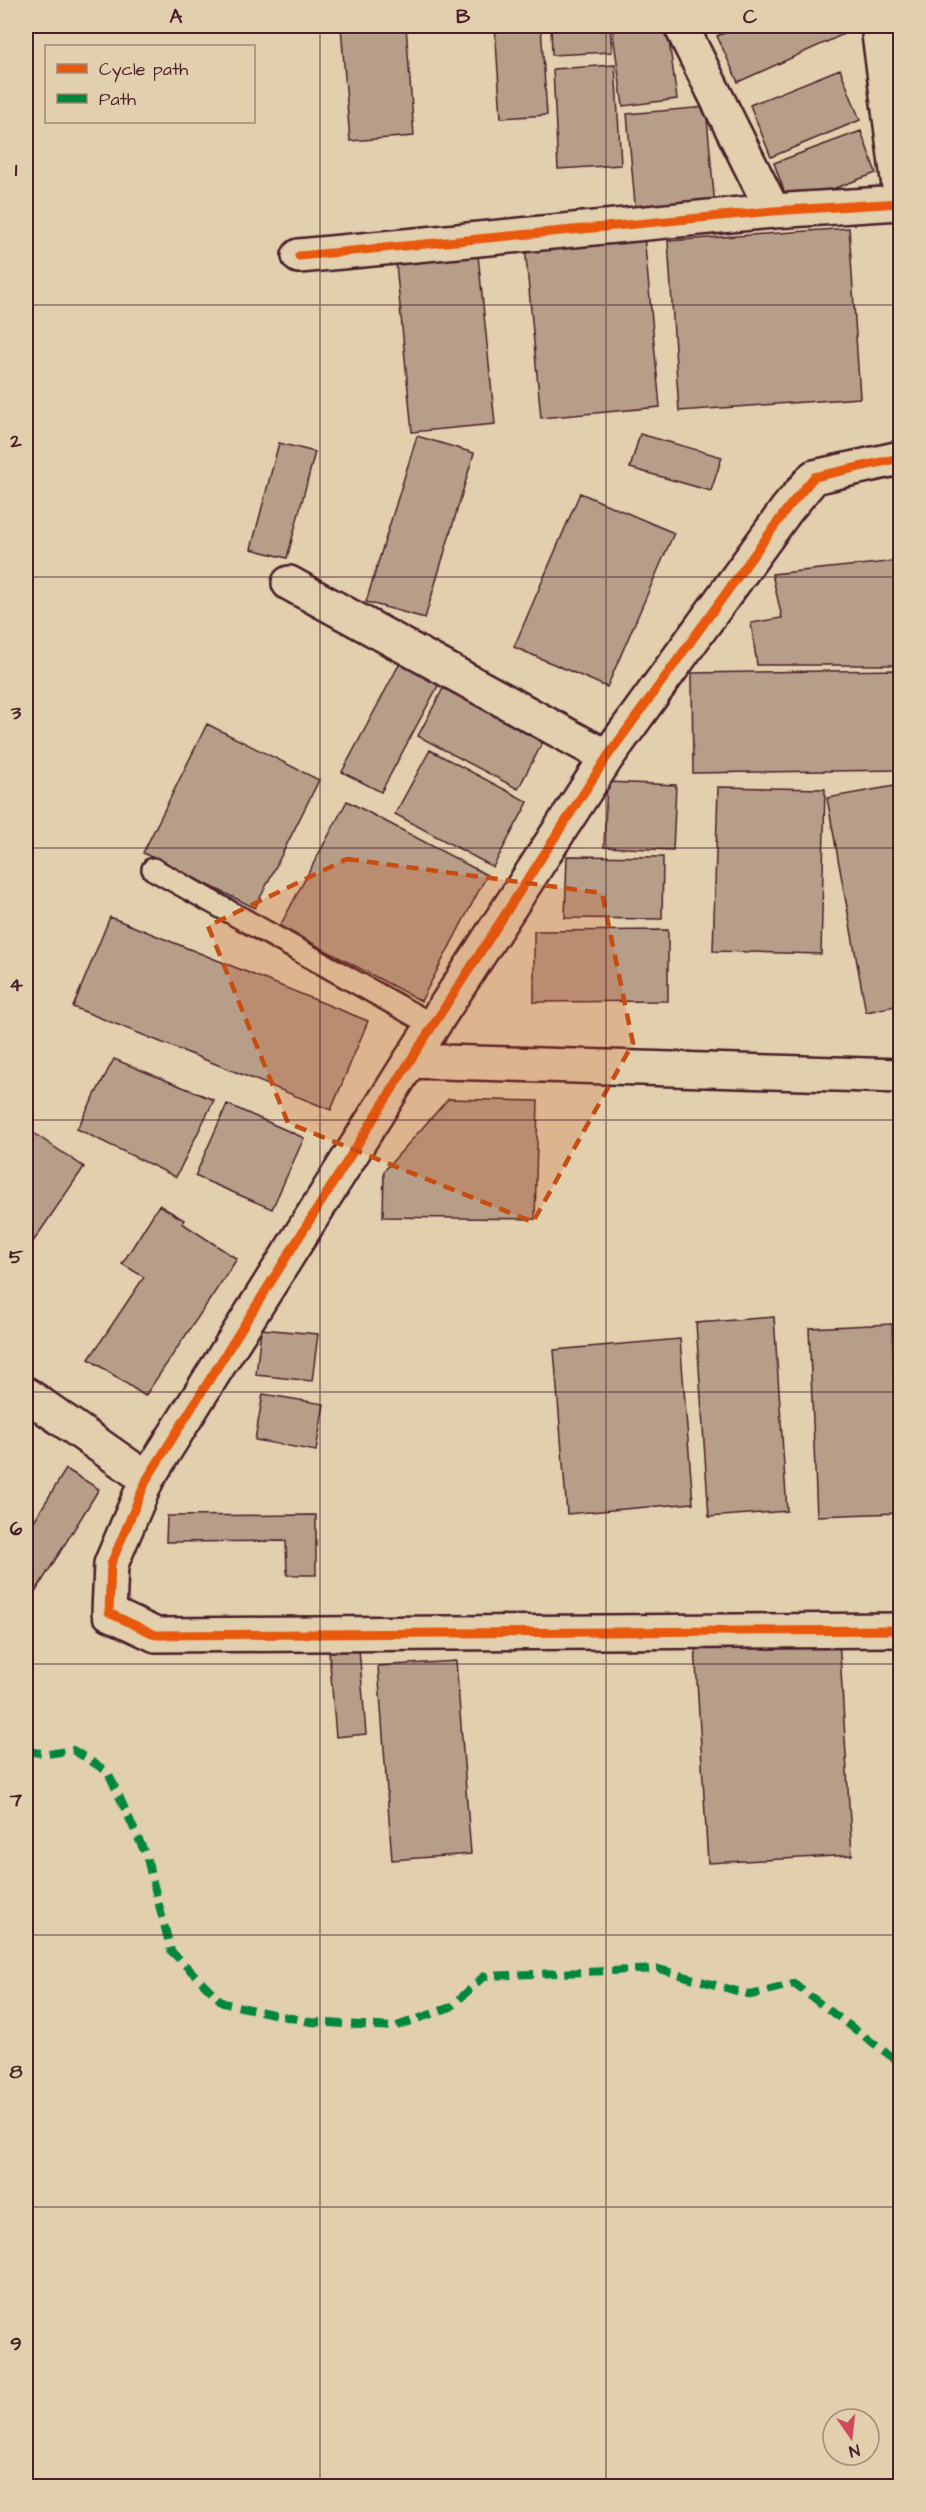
<svg xmlns="http://www.w3.org/2000/svg" width="926" height="2512" font-family="'Architects Daughter',sans-serif">
  <style>
    .building { fill: #b79e89; stroke: #4a1f2b; stroke-width: 1.5 }
    .lines { fill: none; stroke-linecap: round; stroke-linejoin: round }
    .service-casing { stroke: #4a1f2b; stroke-width: 26 }
    .minor-casing { stroke: #4a1f2b; stroke-width: 38 }
    .service { stroke: #e1cfad; stroke-width: 21 }
    .minor { stroke: #e1cfad; stroke-width: 33 }
    .quiet { stroke: #00873e; stroke-width: 8; stroke-dasharray: 15 8; stroke-linecap: butt }
    .cycleway-casing { stroke: #e1cfad; stroke-width: 13 }
    .cycleway { stroke: #e8590c; stroke-width: 9 }
    .marked { fill: #c84d12; fill-opacity: 0.2; stroke: #c84d12; stroke-width: 4.5; stroke-dasharray: 12 8; stroke-linejoin: round }
    .grid { fill: none; stroke: #4a1f2b; stroke-width: 1.5; stroke-opacity: 0.55 }
    .neatline { fill: none; stroke: #4a1f2b; stroke-width: 2 }
    .grid-label { font-size: 20px; text-anchor: middle; font-weight: bold; fill: #4a1f2b }
  </style>
  <rect width="100%" height="100%" fill="#e1cfad"/>
  <filter id="ink" filterUnits="userSpaceOnUse"><feTurbulence type="fractalNoise" baseFrequency=".0167" numOctaves="2"/><feDisplacementMap in="SourceGraphic" scale="12" xChannelSelector="R" yChannelSelector="G"/><feConvolveMatrix kernelMatrix="1 2 1 2 8 2 1 2 1" color-interpolation-filters="sRGB"/></filter>
  <g filter="url(#ink)">
    <path class="building" d="M341 26H406L414 136 350 141Z
      M495 26H541L547 115 501 118Z
      M551 26H610L612 52 552 55Z
      M612 26H667L677 99 623 106Z
      M742 26H837L842 35 738 82 717 36Z
      M615 65 621 165 558 169 553 69Z
      M840 69 860 120 771 157 750 105Z
      M706 107 715 207 636 215 627 114Z
      M861 131 876 173 789 205 774 163Z
      M849 228 860 398 679 411 668 241Z
      M644 235 660 407 541 418 525 246Z
      M478 255 495 424 412 432 396 264Z
      M640 434 722 457 711 491 630 468Z
      M417 436 474 453 425 618 366 602Z
      M279 443 315 452 287 558 251 549Z
      M580 493 674 533 607 687 514 647Z
      M897 561 900 576V665H757L751 623 782 618 772 574Z
      M401 661 440 682 381 792 342 772Z
      M900 670V770L693 773 692 673Z
      M446 683 546 736 518 789 418 736Z
      M207 724 319 780 255 908 143 853Z
      M430 750 528 802 493 867 395 814Z
      M607 782 676 785 673 850 604 847Z
      M900 785V1005L866 1012 827 798Z
      M718 787 825 789 821 954 713 951Z
      M347 801 487 875 421 1001 280 926Z
      M567 856 663 857 662 919 565 918Z
      M110 917 368 1021 331 1110 73 1007Z
      M668 930V1001L534 1002V931Z
      M114 1059 214 1100 176 1177 77 1129Z
      M448 1099 538 1101 535 1219 383 1217 384 1171Z
      M227 1104 304 1138 272 1209 195 1176Z
      M26 1128 84 1167 26 1252Z
      M159 1205 184 1220 182 1223 237 1259 145 1396 89 1359 144 1277 122 1264Z
      M774 1317 787 1511 709 1517 696 1323Z
      M892 1324 899 1513 817 1516 809 1328Z
      M261 1329 318 1334 312 1381 256 1375Z
      M680 1339 693 1503 567 1514 554 1350Z
      M263 1394 324 1404 316 1451 255 1440Z
      M66 1469 99 1489 26 1607V1534Z
      M316 1515V1575H287L286 1541 166 1542 167 1516Z
      M839 1638 852 1855 708 1863 695 1647Z
      M359 1649 366 1734 336 1737 329 1651Z
      M456 1661 471 1854 392 1860 378 1666Z"/>
    <g class="lines">
      <defs>
        <path id="service" d="M153 869 434 1026"/>
        <path id="minor" d="M681 26 773 211
          M878 26 900 194
          M299 256 773 211 900 203
          M900 458 814 477 787 509 607 757 410 1061 147 1479 111 1564 109 1613 156 1635 900 1630
          M289 583 607 757
          M410 1061 900 1076
          M26 1394 147 1479"/>
      </defs>
      <use href="#service" class="service-casing"/>
      <use href="#minor" class="minor-casing"/>
      <use href="#service" class="service"/>
      <use href="#minor" class="minor"/>
      <path class="quiet" d="M26 1751 48 1754 73 1750 108 1772 146 1855 171 1951 223 2003 310 2022 394 2027 451 2007 484 1976 659 1969 751 1995 794 1984 900 2063"/>
      <defs>
        <path id="cycleway" d="M299 256 773 211 900 203
          M900 458 814 477 787 509 607 757 410 1061 147 1479 111 1564 109 1613 156 1635 900 1630"/>
      </defs>
      <use href="#cycleway" class="cycleway-casing"/>
      <use href="#cycleway" class="cycleway"/>
    </g>
  </g>
  <path class="marked" d="M347 859 602 893 633 1043 533 1222 288 1123 208 926Z"/>
  <path class="grid" d="M320 26V2486M606 26V2486M26 305H900M26 577H900M26 848H900M26 1120H900M26 1392H900M26 1664H900M26 1935H900M26 2207H900"/>
  <rect width="926" height="2512" fill="none" stroke="#e1cfad" stroke-width="66"/>
  <rect x="45" y="45" width="210" height="78" fill="#e1cfad" stroke="#a58979" stroke-width="1.5"/>
  <rect x="57" y="64" width="30" height="9" fill="#e8590c" stroke="#a58979" stroke-width="1.5"/>
  <text x="99" y="75" font-size="18" fill="#4a1f2b">Cycle path</text>
  <rect x="57" y="94" width="30" height="9" fill="#00873e" stroke="#a58979" stroke-width="1.5"/>
  <text x="99" y="105" font-size="18" fill="#4a1f2b">Path</text>
  <g transform="translate(851 2437) rotate(166)"><circle r="28" fill="#e1cfad" stroke="#a58979" stroke-width="1.5"/>
  <path d="M0-4.5L10 22L0 15L-10 22Z" fill="#d1495b"/>
  <text y="-9" font-size="16" font-weight="bold" text-anchor="middle" fill="#4a1f2b">N</text>
  </g>
  <rect x="33" y="33" width="860" height="2446" class="neatline"/>
  <g class="grid-label">
    <text x="176" y="23">A</text>
    <text x="463" y="23">B</text>
    <text x="750" y="23">C</text>
    <text x="16" y="176">1</text>
    <text x="16" y="447">2</text>
    <text x="16" y="719">3</text>
    <text x="16" y="991">4</text>
    <text x="16" y="1263">5</text>
    <text x="16" y="1535">6</text>
    <text x="16" y="1806">7</text>
    <text x="16" y="2078">8</text>
    <text x="16" y="2350">9</text>
  </g>
</svg>
